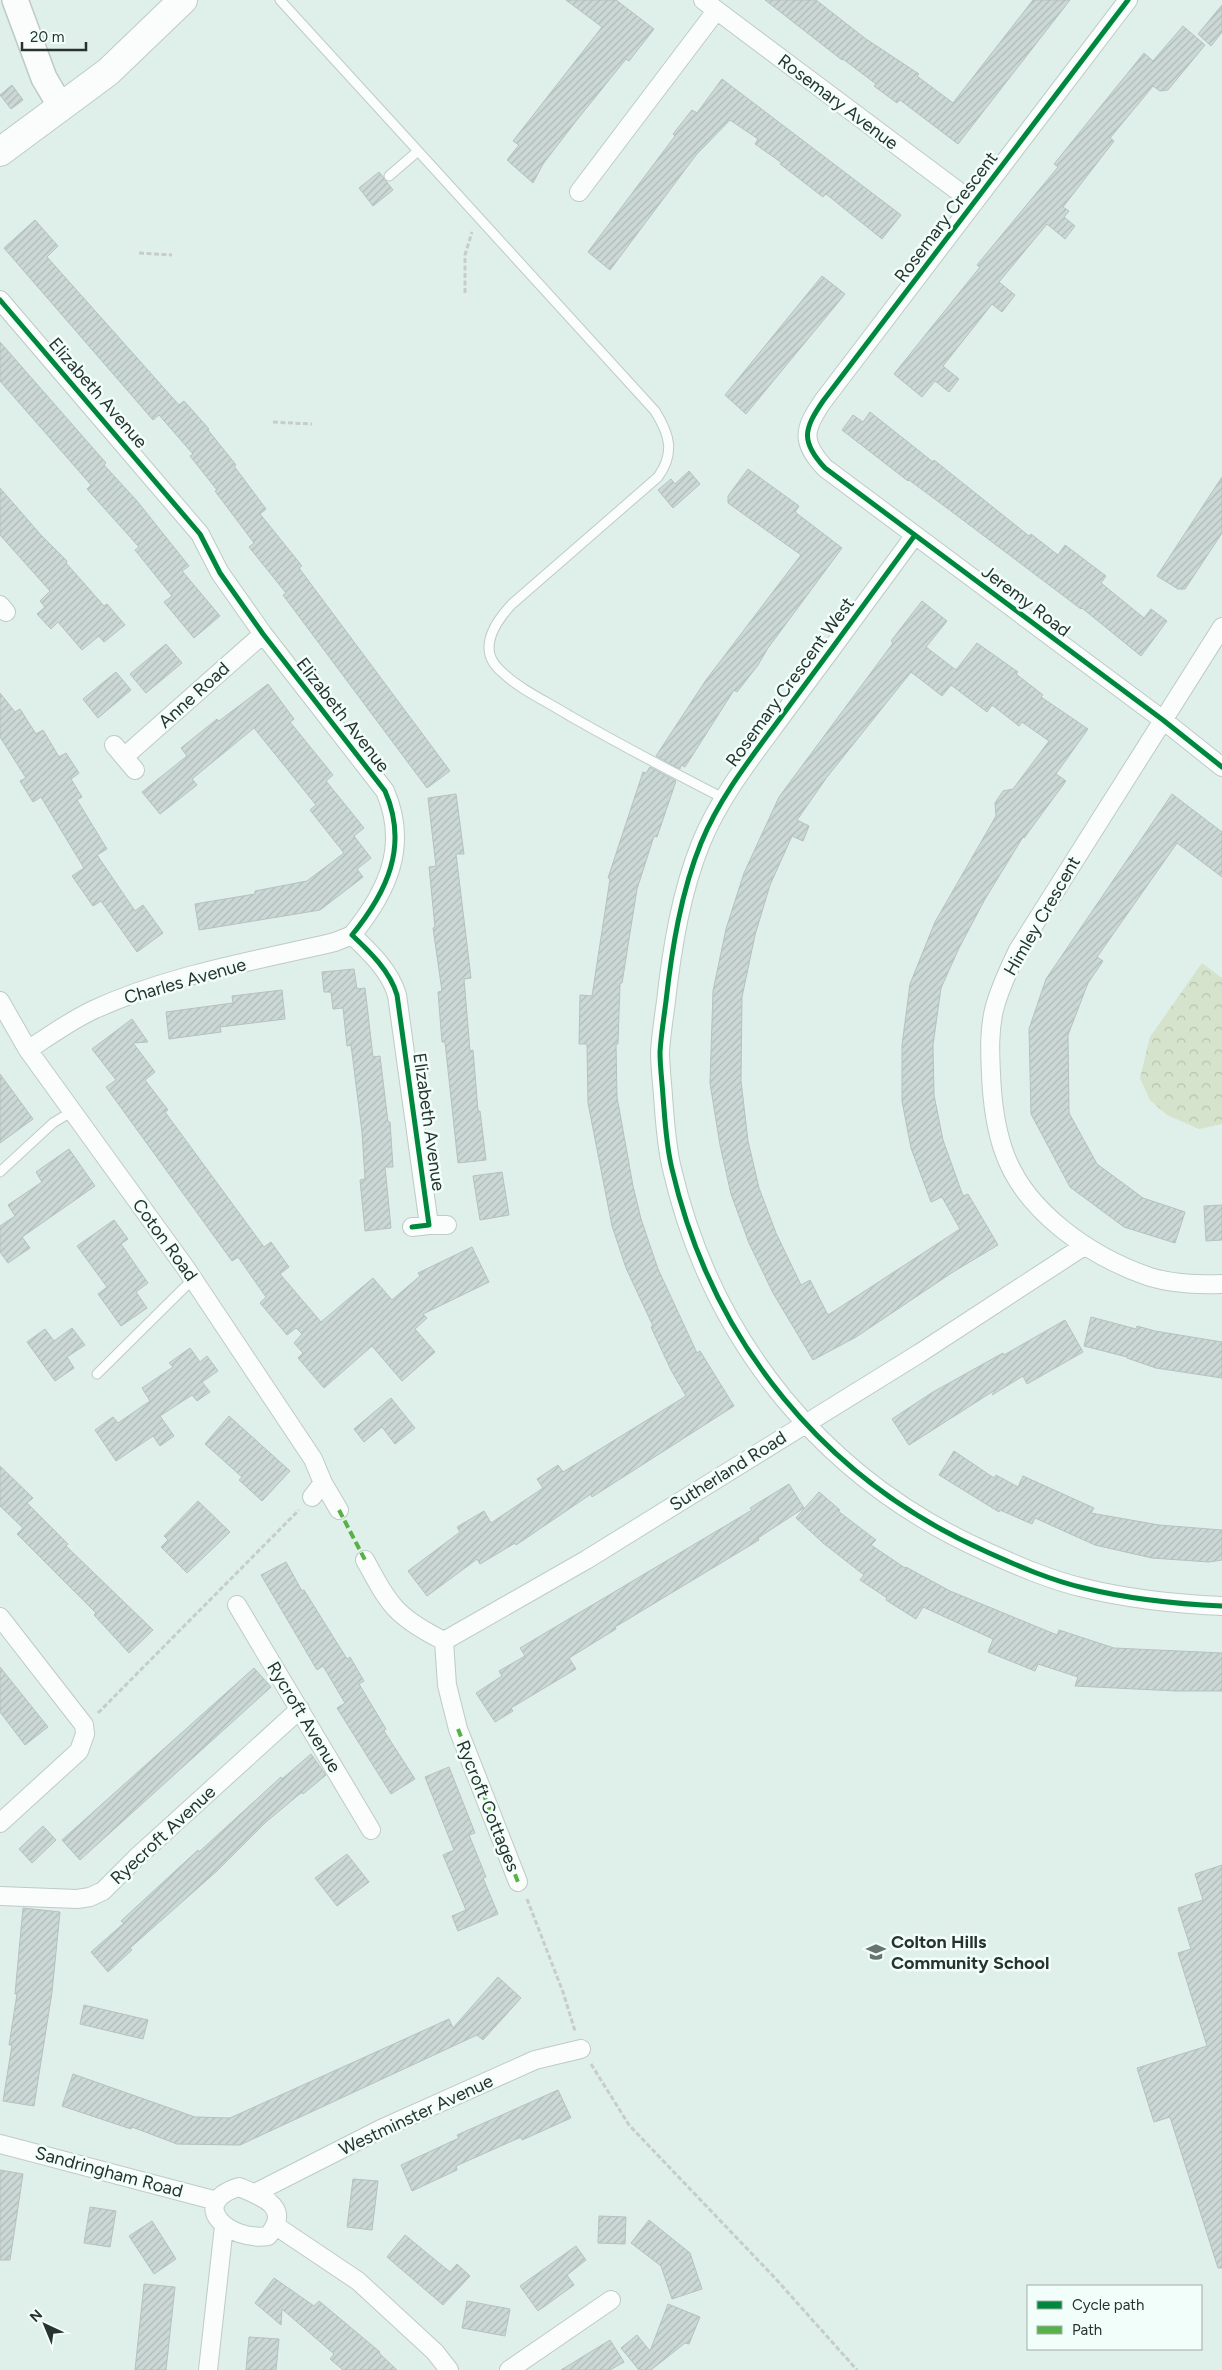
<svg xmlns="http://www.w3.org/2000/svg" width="1222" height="2370" font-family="Figtree,sans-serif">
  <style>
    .forest { fill: url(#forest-crowns) }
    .building { fill: url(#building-hatch); stroke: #b5c2c0; fill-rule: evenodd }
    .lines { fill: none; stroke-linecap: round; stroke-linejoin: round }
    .lane-casing { stroke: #becbc6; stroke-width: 11 }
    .street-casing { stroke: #becbc6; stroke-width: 20 }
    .secondary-casing { stroke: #becbc6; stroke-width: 28 }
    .primary-casing { stroke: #becbc6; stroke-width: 30 }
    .path { stroke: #c6cdca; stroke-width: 3; stroke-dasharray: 5 2.5; stroke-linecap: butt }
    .lane { stroke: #fafdfc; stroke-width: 9 }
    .street { stroke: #fafdfc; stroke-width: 18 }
    .secondary { stroke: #fafdfc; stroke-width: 25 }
    .primary { stroke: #fafdfc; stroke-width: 28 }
    .quiet { stroke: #56b246; stroke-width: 4; stroke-dasharray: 8 4; stroke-linecap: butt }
    .cycleway-casing { stroke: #f2fefa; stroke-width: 8 }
    .cycleway { stroke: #00873e; stroke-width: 5 }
    .labels { text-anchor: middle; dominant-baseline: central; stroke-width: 5; stroke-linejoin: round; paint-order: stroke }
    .street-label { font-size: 18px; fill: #27332f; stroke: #f2fefa }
    .poi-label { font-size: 18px; font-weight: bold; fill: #27332f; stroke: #f2fefa; text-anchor: start }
  </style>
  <defs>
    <pattern id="forest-crowns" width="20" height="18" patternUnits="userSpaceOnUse" patternTransform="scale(1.25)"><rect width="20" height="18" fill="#d5e3cc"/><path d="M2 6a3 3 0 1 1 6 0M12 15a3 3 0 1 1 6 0" fill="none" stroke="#b7c3b0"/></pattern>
    <pattern id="building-hatch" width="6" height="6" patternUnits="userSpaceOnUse" patternTransform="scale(1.25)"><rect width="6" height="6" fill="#cbd8d6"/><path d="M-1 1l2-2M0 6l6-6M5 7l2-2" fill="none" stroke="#aebab8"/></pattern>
  </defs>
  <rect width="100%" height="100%" fill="#dfefe9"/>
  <path class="forest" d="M1202 963 1222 978V1124L1199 1129 1167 1115 1150 1100 1140 1078 1150 1037Z"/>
  <path class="building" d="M566 0H616L654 29 629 61 626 59 576 121 543 164 533 183 507 160 519 145 513 141 602 27Z
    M765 0H816L866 39 919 74 917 76 953 103 1033 0H1070L958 144 900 100 897 103 874 86 876 84 843 59 842 60Z
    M1222 5V32L1211 46 1198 34Z
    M1183 26 1205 45 1168 90 1160 91 1153 86 1110 138 1114 141 1063 207 1069 211 1064 217 1075 226 1065 239 1047 224 999 282 1015 295 1002 312 992 304 943 366 959 379 949 392 935 381 922 397 894 374 980 267 977 265 1058 167 1054 164 1144 53 1153 61Z
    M722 79 901 215 882 239 826 194 823 197 780 164 782 163 755 144 758 139 730 120 696 155 610 270 588 252 675 136 673 134 692 110 697 113Z
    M12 85 23 100 11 109 0 95Z
    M379 172 393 190 373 206 359 188Z
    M35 220 58 246 47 257 179 405 184 401 209 429 208 430 236 465 234 466 266 509 260 514 302 566 299 568 450 771 427 788 283 595 286 593 249 547 254 543 215 491 217 490 190 456 193 454 159 415 153 420 4 248Z
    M822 276 845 294 746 414 725 395Z
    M0 342 106 463 104 465 137 501 189 566 182 571 220 616 194 638 164 602 172 596 135 550 139 547 87 489 91 485 0 381Z
    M870 412 933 462 934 460 1029 536 1031 534 1058 555 1065 545 1106 576 1101 583 1144 618 1151 609 1167 621 1141 656 1082 608 1081 609 951 511 909 480 908 481 842 430 853 415 863 422Z
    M748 469 799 506 795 512 842 548 768 648 758 665 737 692 734 690 685 767 681 765 680 769 656 756 706 680 801 555 728 503V496Z
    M689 471 700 484 673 508 658 490 671 479 675 484Z
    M1222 477V533L1185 589H1178L1157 576Z
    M0 488 41 535 67 561 66 563 104 606 107 604 125 625 104 642 99 636 82 650 58 622 51 629 37 614 45 607 40 601 50 591 0 535Z
    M922 601 947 621 926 647 956 670 977 643 1018 672 1016 674 1043 695 1041 697 1088 729 1056 774 1066 781 1024 838 1023 837 985 899 959 948 941 988 933 1045 934 1095 943 1140 963 1196 968 1194 998 1245 953 1272 856 1337 813 1360 773 1293 749 1243 731 1194 720 1145 710 1083 713 991 726 929 744 873 779 797 893 643 891 641ZM911 672 942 696 951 685 987 712 992 705 1019 726 1022 722 1049 741 1013 789 1003 791 995 803 996 816 935 922 910 984 902 1045V1101L911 1148 931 1202 942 1197 960 1229 828 1315 810 1280 801 1285 776 1233 759 1188 748 1141 741 1081 742 997 755 935 770 885 792 836 803 841 809 826 797 820 827 777Z
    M166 644 182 663 146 693 130 674Z
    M116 672 131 690 98 718 83 699Z
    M268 684 294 719 290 722 333 775 326 781 364 828 354 836 371 858 357 869 363 877 320 910 199 930 195 904 255 894V891L307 881 344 853 310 810 316 805 254 728 192 779 197 785 160 814 142 792 187 756 181 748 217 719 219 721Z
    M0 693 15 712 20 709 36 734 43 730 59 757 66 753 79 773 71 779 82 797 77 800 107 849 97 855 135 911 143 905 163 933 137 952 101 901 93 906 72 876 84 868 41 797 33 802 20 781 26 778 0 737Z
    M650 767 676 781 657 837 654 836 637 889 622 983H620L618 1044H616L617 1097 633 1186 641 1219 658 1269 697 1353 700 1351 734 1406 592 1497 591 1494 516 1545 515 1543 480 1564 477 1559 427 1596 408 1571 460 1532 457 1527 484 1511 491 1523 543 1488 537 1479 558 1465 563 1472 686 1396 671 1370 651 1327 653 1326 626 1268 612 1226 588 1103 587 1044H579L580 995 592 996 610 879 608 878 643 772 646 773Z
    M456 794 464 854H456L471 978 464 979 470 1051 473 1050 478 1111H480L486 1160 458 1163 445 1042H442L438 992 442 991 433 928 435 927 429 867 436 866 428 798Z
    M1172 794 1222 832V877L1177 843 1097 957 1103 961 1088 983 1068 1035 1069 1113 1097 1164 1143 1198 1185 1212 1175 1243 1124 1227 1070 1187 1031 1114 1029 1029 1046 979Z
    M354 969 357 989 365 988 373 1057 380 1056 388 1122H390L393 1167H385L391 1228 365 1231 360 1180 365 1179 362 1132 351 1045 347 1046 343 1008 333 1009 331 992H324L322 972Z
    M282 990 285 1019 220 1027 221 1032 169 1039 166 1012 233 1003 232 996Z
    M132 1019 148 1042 133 1043 155 1072 145 1080 168 1110 165 1112 264 1247 271 1242 289 1267 280 1274 321 1322 373 1278 392 1300 420 1276 418 1273 472 1247 489 1282 423 1314 427 1318 415 1329 435 1352 402 1381 372 1346 324 1388 298 1358 303 1353 294 1343 302 1334 296 1328 287 1335 260 1303 266 1297 238 1257 232 1261 106 1087 116 1080 92 1049Z
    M0 1074 33 1119 0 1143Z
    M69 1149 95 1186 22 1237 30 1248 8 1263 0 1252V1226L15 1216 8 1205 42 1182 36 1172Z
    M502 1172 509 1215 480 1220 473 1176Z
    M1222 1205V1240L1206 1241 1204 1206Z
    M114 1220 128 1239 121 1244 148 1283 136 1292 147 1308 121 1326 98 1294 107 1287 77 1246Z
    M1091 1317 1136 1329 1137 1326 1155 1331 1222 1342V1378L1156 1368 1127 1358V1357L1084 1346Z
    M1065 1320 1083 1352 1027 1384 1023 1376 992 1395 995 1390 909 1445 892 1419 933 1392 1003 1353 1004 1355Z
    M72 1328 85 1345 67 1357 74 1368 55 1381 27 1342 45 1329 54 1341Z
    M190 1348 200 1362 207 1356 218 1371 202 1382 210 1392 197 1401 192 1395 160 1416 174 1436 160 1446 153 1436 116 1461 95 1430 113 1417 118 1423 150 1401 142 1388 173 1367 169 1363Z
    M391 1398 415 1428 395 1444 382 1427 364 1442 354 1429Z
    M229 1416 290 1471 262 1501 239 1480 242 1477 205 1444Z
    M954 1451 994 1478 996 1475 1018 1487 1023 1476 1094 1508 1091 1513 1159 1525 1222 1530V1560L1209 1562 1152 1558 1095 1545 1035 1518 1032 1524 1000 1510 999 1512 939 1475Z
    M0 1466 33 1498 27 1503 68 1544 66 1546 153 1630 129 1653 94 1615 96 1613 17 1534 23 1528 0 1506Z
    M789 1484 804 1508 758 1538 759 1540 615 1627 616 1629 569 1658 576 1669 511 1708 513 1711 495 1722 476 1693 502 1676 499 1671 525 1656 520 1648 752 1510 750 1508Z
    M819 1492 840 1510 838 1511 876 1540 871 1545 905 1568 906 1567 950 1591 1057 1635 1059 1630 1114 1648 1222 1653V1691H1176L1075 1686 1078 1677 1038 1664 1035 1671 988 1652 993 1639 923 1607 916 1619 886 1600 887 1598 860 1580 864 1575 823 1543 796 1518Z
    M198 1501 230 1532 187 1573 161 1547 168 1540 164 1536Z
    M286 1562 302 1591 304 1590 347 1659 350 1657 364 1681 359 1684 386 1729 384 1731 415 1779 391 1794 337 1708 345 1703 323 1666 317 1670 261 1575Z
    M0 1667 48 1727 25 1745 0 1712Z
    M254 1668 271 1687 80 1860 62 1840Z
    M311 1754 326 1775 303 1794 302 1792 266 1822 217 1871 130 1948 132 1950 108 1972 91 1952 124 1923 121 1921 198 1850 199 1852 281 1777 282 1779Z
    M449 1767 475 1833 469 1835 486 1877 483 1878 498 1914 458 1931 452 1916 466 1910 443 1855 454 1850 425 1777Z
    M43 1826 56 1840 32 1863 19 1849Z
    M347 1854 369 1882 337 1906 315 1878Z
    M1222 1865V2268H1218L1170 2117 1154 2122 1137 2068 1207 2046 1178 1953 1191 1949 1178 1908 1203 1900 1195 1874Z
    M23 1908 60 1912 52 1992 34 2106 3 2101 12 2045H9L17 1994H15Z
    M498 1977 521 1998 483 2040 477 2035 240 2145 177 2144 132 2127 131 2129 62 2106 73 2074 195 2117 230 2118 449 2019 453 2028Z
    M84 2005 148 2020 143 2039 80 2024Z
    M558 2090 571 2118 522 2140 521 2137 456 2166 457 2170 412 2191 401 2165 459 2138 457 2135Z
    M0 2170 23 2174 10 2260H0Z
    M353 2179 378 2181 372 2230 347 2227Z
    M90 2207 116 2211 110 2247 84 2243Z
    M599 2216 626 2217 625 2244 598 2243Z
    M649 2220 690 2253 702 2289 672 2299 661 2266 631 2243Z
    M152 2221 176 2259 154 2274 129 2236Z
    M405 2235 450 2272 457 2264 470 2276 443 2305 387 2257Z
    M576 2246 586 2260 567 2275 574 2285 538 2311 520 2286Z
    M274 2278 314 2306 319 2301 380 2352 379 2353 397 2370H343L330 2359 334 2354 282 2309 281 2325 255 2303Z
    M144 2284 175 2287 166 2370H135Z
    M467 2301 510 2309 505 2336 462 2328Z
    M668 2304 700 2317 689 2344 685 2343 651 2370H639L621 2348 637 2335 650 2351Z
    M249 2337 279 2339 276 2370H246Z
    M610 2340 624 2362 610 2370H561Z"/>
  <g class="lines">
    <defs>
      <path id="lane" d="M280 0 418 151 389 176
        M418 151 655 411C670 435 675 453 658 477L512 604C500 617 485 636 490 655 492 662 497 668 503 673 522 691 548 702 570 716 621 745 672 772 725 799
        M0 1172 53 1123 71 1112
        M97 1374 193 1279"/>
      <path id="street" d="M703 0 974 203
        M1128 0 823 401C804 429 800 441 825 468L1163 720 1222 767
        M579 192 716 11
        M0 300 200 534 220 573 263 634 385 791C409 846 387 892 352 935 370 952 390 971 397 995L429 1225 412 1227
        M915 535C872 594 828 654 784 713 754 754 720 796 701 843 681 892 672 948 666 1001 664 1017 661 1035 660 1052 660 1066 662 1081 663 1096 665 1120 666 1145 672 1169 712 1342 825 1480 987 1552 1018 1566 1050 1580 1084 1588 1129 1599 1176 1604 1222 1606
        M0 605 6 612
        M1222 627 1018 950C1009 969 999 989 994 1010 989 1031 990 1052 991 1074 992 1099 995 1125 1003 1149 1023 1211 1091 1257 1150 1277 1173 1284 1198 1285 1222 1284
        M114 745 124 757 263 634
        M124 757 135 770
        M0 1001 28 1050 185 1267 313 1459 323 1483
        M28 1050C49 1036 70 1021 93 1010 169 975 254 961 335 942L352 935
        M429 1225H447
        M312 1497 323 1483 339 1510
        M365 1560C390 1606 396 1617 444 1641L586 1560 920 1353 1084 1246
        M237 1605 371 1830
        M0 1617 84 1725 85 1734 79 1751 0 1823
        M444 1641 447 1685 458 1729 518 1882
        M0 1896 77 1899 90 1897 103 1891 136 1858 300 1709
        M0 2144 217 2201
        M239 2187C263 2197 292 2207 268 2236 228 2242 187 2203 239 2187Z
        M255 2193 381 2129 535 2060 581 2049
        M276 2226 358 2281 435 2352 449 2370
        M208 2370 224 2226
        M509 2370 611 2300"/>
      <path id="secondary" d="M15 0 44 78 61 107"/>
      <path id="primary" d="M0 152 108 72 183 0"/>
    </defs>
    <use href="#lane" class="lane-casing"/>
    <use href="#street" class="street-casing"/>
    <use href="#secondary" class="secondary-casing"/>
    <use href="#primary" class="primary-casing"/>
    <path class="path" d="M139 253 172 255
      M465 293V255L472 232
      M273 422 312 424
      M98 1713 299 1510
      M527 1899 563 1992 575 2031
      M591 2064 629 2125 775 2278 857 2370"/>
    <use href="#lane" class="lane"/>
    <use href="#street" class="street"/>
    <use href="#secondary" class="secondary"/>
    <use href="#primary" class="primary"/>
    <path class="quiet" d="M339 1510 365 1560
      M458 1729 518 1882"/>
    <defs>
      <path id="cycleway" d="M1128 0 823 401C804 429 800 441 825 468L1163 720 1222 767
        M0 300 200 534 220 573 263 634 385 791C409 846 387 892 352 935 370 952 390 971 397 995L429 1225 412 1227
        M915 535C872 594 828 654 784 713 754 754 720 796 701 843 681 892 672 948 666 1001 664 1017 661 1035 660 1052 660 1066 662 1081 663 1096 665 1120 666 1145 672 1169 712 1342 825 1480 987 1552 1018 1566 1050 1580 1084 1588 1129 1599 1176 1604 1222 1606"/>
    </defs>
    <use href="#cycleway" class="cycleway-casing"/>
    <use href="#cycleway" class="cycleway"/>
  </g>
  <defs>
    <symbol id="school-bare" viewBox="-9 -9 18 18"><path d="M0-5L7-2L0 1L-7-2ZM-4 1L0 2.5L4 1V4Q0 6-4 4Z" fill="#677570" stroke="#f2fefa" stroke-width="2.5" paint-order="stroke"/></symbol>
  </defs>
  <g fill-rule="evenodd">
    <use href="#school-bare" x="862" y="1938" width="28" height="28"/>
  </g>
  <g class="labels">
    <g class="street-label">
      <text transform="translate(838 102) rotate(37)">Rosemary Avenue</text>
      <text transform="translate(946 217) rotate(-53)">Rosemary Crescent</text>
      <text transform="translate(98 393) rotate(49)">Elizabeth Avenue</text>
      <text transform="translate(1026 601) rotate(37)">Jeremy Road</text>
      <text transform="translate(790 682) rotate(-54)">Rosemary Crescent West</text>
      <text transform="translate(194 695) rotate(-42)">Anne Road</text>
      <text transform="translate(343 715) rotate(52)">Elizabeth Avenue</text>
      <text transform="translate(1042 916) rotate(-60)">Himley Crescent</text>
      <text transform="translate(185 981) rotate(-16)">Charles Avenue</text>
      <text transform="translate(429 1122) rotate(82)">Elizabeth Avenue</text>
      <text transform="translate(165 1240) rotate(54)">Coton Road</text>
      <text transform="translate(728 1471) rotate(-32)">Sutherland Road</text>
      <text transform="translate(304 1717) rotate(59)">Rycroft Avenue</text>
      <text transform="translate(488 1806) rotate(68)">Rycroft Cottages</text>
      <text transform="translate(163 1835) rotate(-43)">Ryecroft Avenue</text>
      <text transform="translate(416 2115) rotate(-25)">Westminster Avenue</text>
      <text transform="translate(109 2172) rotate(15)">Sandringham Road</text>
    </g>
    <g class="poi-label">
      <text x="891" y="1942">Colton Hills<tspan x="891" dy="21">Community School</tspan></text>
    </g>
  </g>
  <rect x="1027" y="2285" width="175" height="65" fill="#f2fefa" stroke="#a1ada9"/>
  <rect x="1037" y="2301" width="25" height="8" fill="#00873e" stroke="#a1ada9"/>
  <text x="1072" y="2310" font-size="15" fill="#27332f">Cycle path</text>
  <rect x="1037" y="2326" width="25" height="8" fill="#56b246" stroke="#a1ada9"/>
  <text x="1072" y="2335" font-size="15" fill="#27332f">Path</text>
  <g transform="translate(45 2325) rotate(316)" stroke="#f2fefa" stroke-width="4" paint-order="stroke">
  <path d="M0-4L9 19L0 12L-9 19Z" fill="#27332f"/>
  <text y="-8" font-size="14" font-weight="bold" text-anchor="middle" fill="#27332f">N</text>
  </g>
  <path d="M22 42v8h64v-8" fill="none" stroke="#27332f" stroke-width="2.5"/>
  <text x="30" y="42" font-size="15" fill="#27332f" stroke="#f2fefa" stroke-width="4" paint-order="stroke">20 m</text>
</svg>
